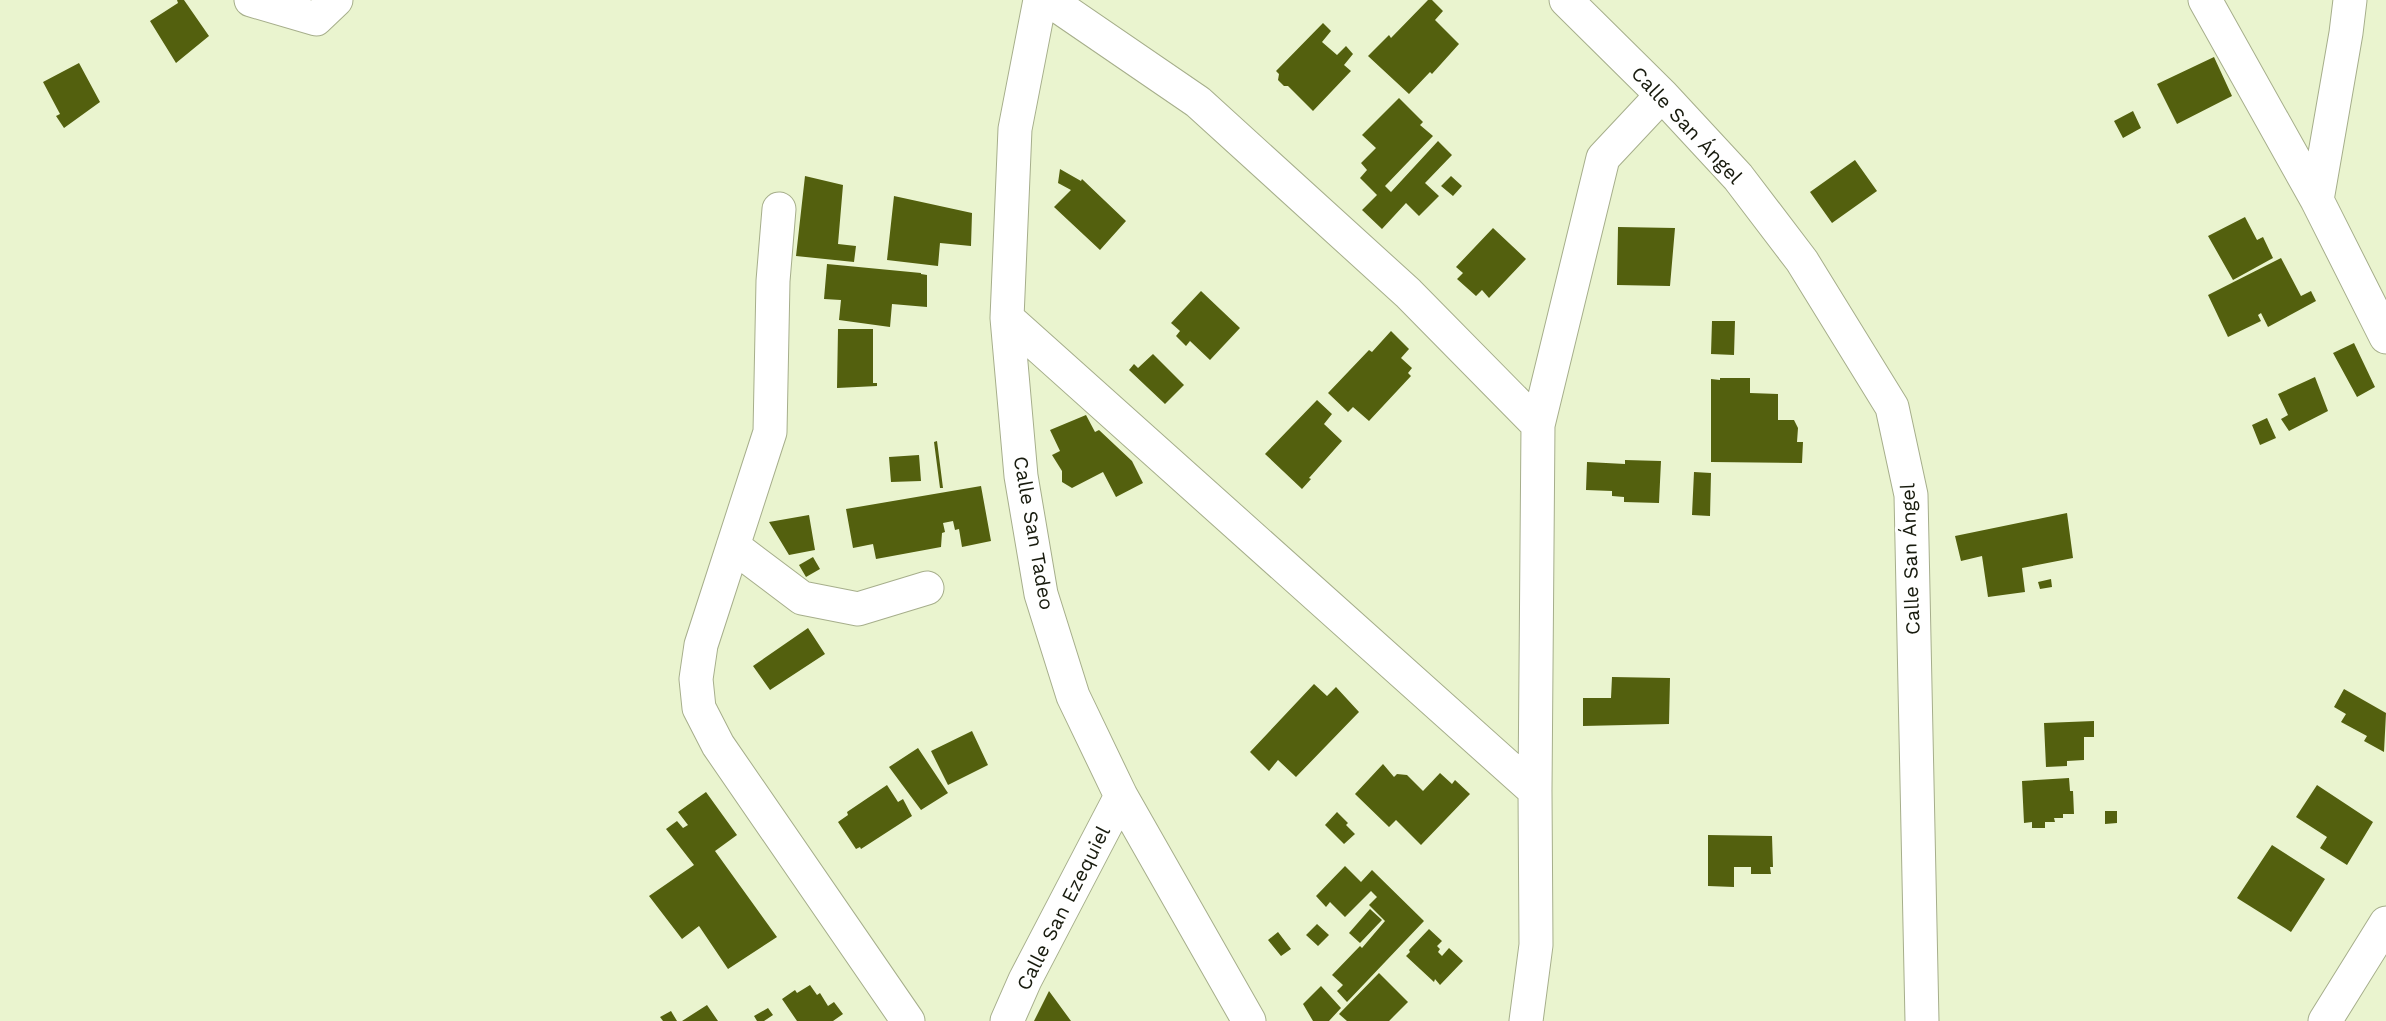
<svg xmlns="http://www.w3.org/2000/svg" width="2386" height="1021" font-family="'Work Sans',sans-serif">
  <style>
    .building { fill: #53600e }
    .lines { fill: none; stroke-linecap: round; stroke-linejoin: round }
    .minor-casing { stroke: #a6ae8b; stroke-width: 35 }
    .minor { stroke: #fff; stroke-width: 33 }
    .labels { text-anchor: middle; dominant-baseline: central; stroke-width: 6; stroke-linejoin: round; paint-order: stroke }
    .street-label { font-size: 20px; fill: #181b0e; stroke: #fff }
  </style>
  <rect width="100%" height="100%" fill="#eaf4cf"/>
  <path class="building" d="M177 0H184L209 36 176 63 150 21 178 3Z
    M1428 0H1432L1443 11 1435 20 1459 44 1432 74 1430 72 1409 94 1368 56 1389 35 1391 38Z
    M1323 23 1331 31 1322 42 1337 55 1346 46 1353 54 1344 65 1351 71 1313 111 1288 86H1284L1278 80 1279 74 1276 71Z
    M2214 57 2232 96 2177 124 2157 84Z
    M79 63 100 102 64 128 56 116 60 114 43 82Z
    M1399 98 1423 122 1420 125 1433 136 1385 186 1391 192 1438 141 1452 155 1425 183 1439 196 1419 216 1406 203 1382 229 1362 210 1377 195 1360 178 1367 170 1361 163 1376 148 1362 135Z
    M2133 111 2141 128 2123 138 2114 121Z
    M1855 160 1877 191 1832 223 1810 192Z
    M1060 169 1081 181 1082 179 1126 221 1100 250 1054 207 1071 190 1058 183Z
    M805 176 843 185 838 244 856 246 854 262 796 256Z
    M1451 176 1462 186 1453 196 1441 186Z
    M894 196 972 213 971 246 940 243 938 266 887 260Z
    M2245 217 2257 240 2263 237 2273 258 2233 280 2208 236Z
    M1618 227 1675 228 1670 286 1617 285Z
    M1493 228 1526 259 1489 298 1482 290 1476 296 1457 279 1463 273 1456 267Z
    M2281 258 2301 296 2311 291 2316 301 2268 327 2261 313 2258 315 2261 321 2228 337 2208 295Z
    M827 264 921 273V274L927 275V307L892 304 890 327 839 320 841 300 824 299Z
    M1201 291 1240 328 1210 360 1190 341 1186 346 1176 336 1180 331 1171 323Z
    M1712 321H1735L1734 355 1711 354Z
    M838 329H873V383H877V386L837 388Z
    M1391 331 1409 349 1401 358 1412 368 1408 373 1411 376 1369 421 1353 407 1348 412 1328 393 1369 350 1372 352Z
    M2354 343 2375 387 2357 397 2333 353Z
    M1153 354 1184 385 1165 404 1129 370 1134 364 1138 368Z
    M2315 377 2328 411 2289 431 2281 419 2288 415 2278 394Z
    M1720 378H1750V393L1778 394V420H1794L1798 428 1797 442H1803L1802 463 1711 462V379L1720 380Z
    M1317 400 1332 414 1324 424 1342 441 1309 478 1311 479 1302 489 1265 454Z
    M1086 415 1095 432 1099 430 1132 461 1143 483 1116 497 1103 472 1072 488 1062 482V471L1052 455 1060 451 1050 430Z
    M2267 418 2276 438 2260 445 2252 425Z
    M937 441 943 488H940L934 442Z
    M919 455 921 481 891 482 889 457Z
    M1625 460 1661 461 1659 503 1624 502V497L1612 496V491L1586 490 1587 462 1625 464Z
    M1694 472 1711 473 1710 516 1692 515Z
    M981 486 991 541 962 547 959 529 955 530 953 521 943 523 945 532 942 533 941 547 876 559 873 544 853 548 846 509Z
    M2067 513 2073 558 2022 568 2025 592 1988 597 1982 556 1961 561 1955 536Z
    M809 515 815 550 789 555 769 522Z
    M813 557 820 569 806 577 799 565Z
    M2051 579 2052 587 2040 589 2038 582Z
    M808 628 825 654 770 690 753 666Z
    M1612 677 1670 678 1669 724 1583 726V698H1611Z
    M1314 684 1327 696 1336 687 1359 712 1296 777 1278 760 1269 771 1250 752Z
    M2344 689 2386 713 2384 752 2364 741 2367 736 2341 722 2346 714 2334 707Z
    M2094 721V737H2084V760L2067 761V766L2046 767 2044 723Z
    M972 731 988 765 948 785 931 751Z
    M918 748 948 793 921 810 889 767Z
    M1383 764 1394 777 1397 774 1407 775 1423 791 1440 773 1452 784 1455 780 1470 794 1421 845 1396 820 1389 827 1355 794Z
    M2069 778 2070 791H2073L2074 814H2063V818H2054L2055 822H2045V828H2032V822L2024 823 2022 781Z
    M887 785 898 802 903 799 912 816 861 849 860 847 856 849 838 822 848 815 847 812Z
    M2317 785 2373 822 2347 865 2320 848 2327 837 2296 817Z
    M706 792 737 835 715 851 777 937 728 969 699 926 682 939 649 896 694 865 666 829 677 821 683 828 688 825 678 812Z
    M2105 811H2117V823L2105 824Z
    M1337 812 1348 823 1346 825 1355 834 1344 844 1325 825Z
    M1708 835 1772 836 1773 867H1770L1771 874H1751V867H1734V887L1708 886Z
    M2272 845 2325 879 2291 932 2237 898Z
    M1345 866 1361 882 1372 870 1424 921 1347 1002 1337 991 1343 985 1332 975 1360 946 1362 948 1385 921 1369 905 1377 897 1371 891 1345 917 1330 902 1326 907 1316 896Z
    M1370 909 1382 920 1360 943 1349 933Z
    M1317 924 1329 935 1318 946 1306 935Z
    M1429 929 1442 941 1437 946 1440 949 1438 952 1442 956 1449 948 1463 961 1440 985 1435 979 1434 982 1406 956 1410 952 1409 950Z
    M1278 932 1291 949 1281 956 1268 940Z
    M1379 973 1408 1002 1389 1021H1347L1339 1014Z
    M810 985 817 995 820 993 828 1006 834 1002 843 1014 833 1021H797L782 999 795 990 797 993Z
    M1321 986 1341 1008 1329 1021H1313L1303 1004Z
    M1049 991 1071 1021H1034Z
    M707 1005 718 1021H682Z
    M768 1008 773 1015 764 1021H757L754 1016Z
    M671 1011 677 1021H663L660 1017Z"/>
  <g class="lines">
    <defs>
      <path id="minor" d="M251 0 316 19 336 0
        M1040 0 1015 129 1007 318 1021 476 1041 594 1073 696 1121 796 1249 1021
        M1049 0 1198 102 1408 293 1538 425
        M1566 0 1662 95 1738 177 1802 261 1892 407 1911 495 1922 1021
        M2205 0 2317 200 2386 337
        M2317 200 2346 33 2350 0
        M779 209 773 281 770 432 701 645 696 679 699 708 718 745 908 1021
        M1007 318 1535 791
        M733 546 802 598 858 609 927 588
        M1007 1021 1025 980 1121 796
        M1526 1021 1536 945 1535 791 1538 425 1603 158 1662 95
        M2325 1021 2386 923"/>
    </defs>
    <use href="#minor" class="minor-casing"/>
    <use href="#minor" class="minor"/>
  </g>
  <g class="labels">
    <g class="street-label">
      <text transform="translate(1687 125) rotate(47)">Calle San Ángel</text>
      <text transform="translate(1034 533) rotate(80)">Calle San Tadeo</text>
      <text transform="translate(1910 559) rotate(-92)">Calle San Ángel</text>
      <text transform="translate(1063 908) rotate(-63)">Calle San Ezequiel</text>
    </g>
  </g>
</svg>
